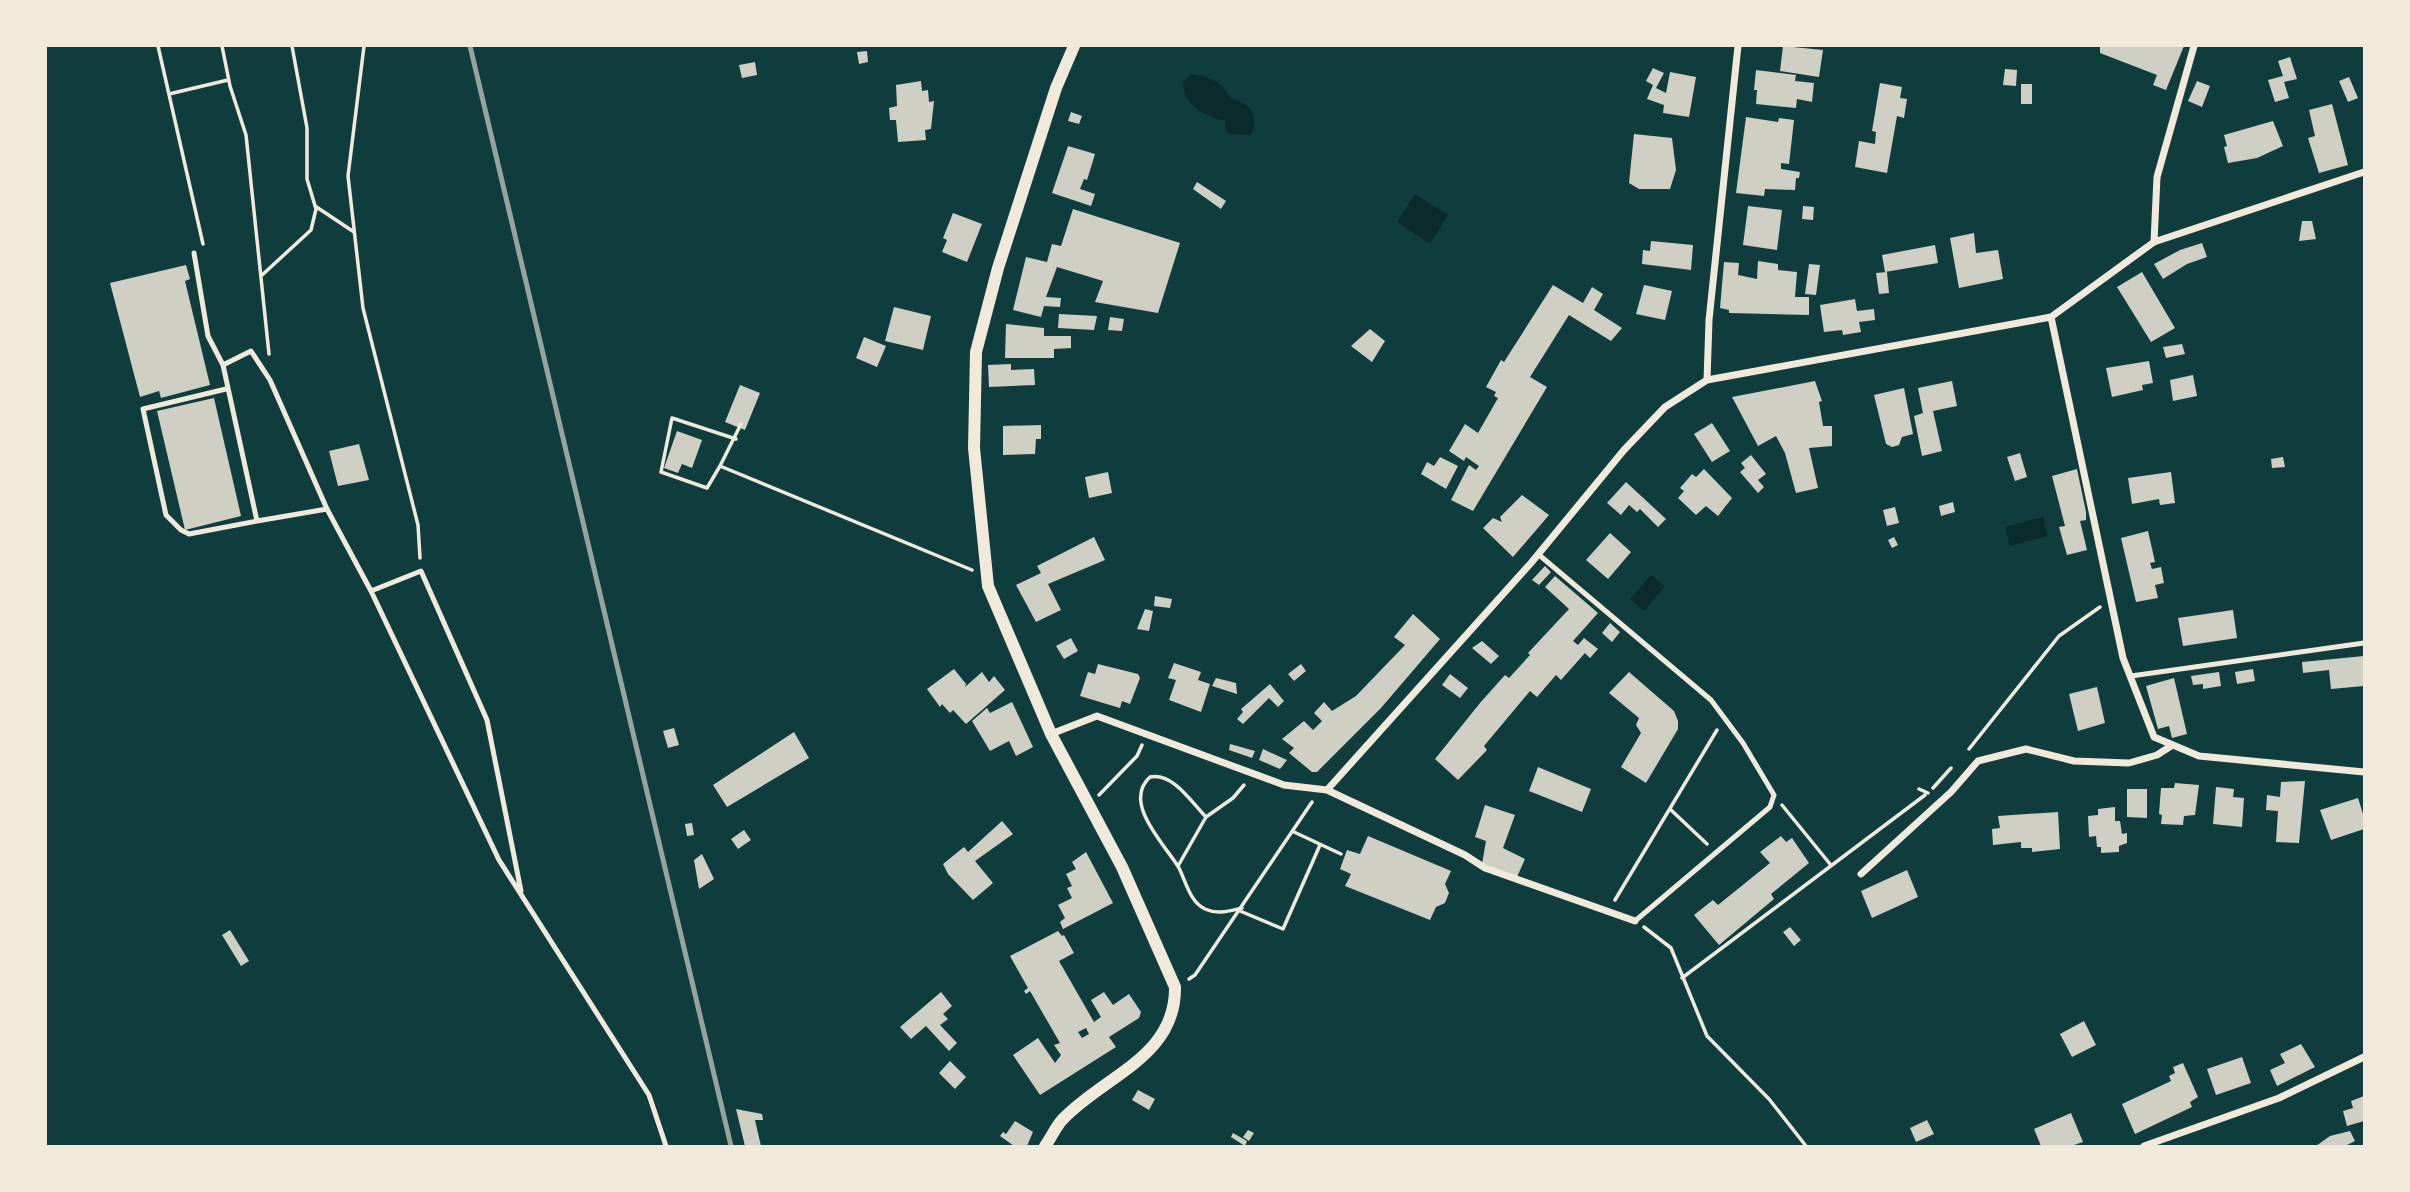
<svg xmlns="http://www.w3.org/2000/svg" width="2410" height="1192" font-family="'Roboto Serif',serif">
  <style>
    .water { fill: #0a2a2b }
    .building { fill: #cfcfc3; fill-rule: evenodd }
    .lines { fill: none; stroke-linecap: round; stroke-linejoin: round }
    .path { stroke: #f1e9da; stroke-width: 3.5 }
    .service { stroke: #f1e9da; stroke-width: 5 }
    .minor { stroke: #f1e9da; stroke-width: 7 }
    .tertiary { stroke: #f1e9da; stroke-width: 12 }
    .rail { stroke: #97a49c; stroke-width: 5 }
  </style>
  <rect width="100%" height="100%" fill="#0f3d3e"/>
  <path class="water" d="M1192 74C1209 77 1223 81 1230 98 1249 101 1261 117 1251 135L1229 134 1226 131 1225 121C1205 116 1183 106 1183 81Z
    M1415 194 1448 215 1430 244 1397 222Z
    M2043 517 2048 536 2010 546 2005 527Z
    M1651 575 1665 586 1644 611 1630 599Z"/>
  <path class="building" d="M1783 46 1823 50 1819 77 1780 71Z
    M2100 46H2184L2166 90 2153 85 2157 75 2100 53Z
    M867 51 868 62 859 64 857 52Z
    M2290 57 2297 79 2284 82 2289 98 2275 102 2268 80 2283 76 2278 61Z
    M755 62 757 75 742 78 739 65Z
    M1653 68 1664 73 1656 88 1666 93 1670 72 1696 77 1689 117 1663 113 1664 105 1647 99 1653 85 1646 81Z
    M2005 69 2017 70 2016 86 2003 85Z
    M1756 70 1796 75 1795 81 1814 83 1812 102 1797 99 1796 108 1756 104 1757 90H1754Z
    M2349 77 2358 98 2348 102 2339 81Z
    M921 81 922 91 928 90 929 102 934 101 931 129 925 130 926 140 898 142 896 120H890L889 108 897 106 896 85Z
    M2197 81 2210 86 2202 107 2188 101Z
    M1880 83 1902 87 1900 98 1907 99 1904 118 1897 116 1887 173 1855 167 1859 141 1875 144 1876 132 1872 131Z
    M2021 84H2032V104H2021Z
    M2332 104 2348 165 2319 173 2308 138 2315 136 2309 110Z
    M1071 112 1082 116 1079 124 1068 121Z
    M1746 117 1778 122 1779 118 1794 120 1789 164 1781 163V169L1800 172 1799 178H1796L1795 190 1765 189 1764 196 1736 193Z
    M2273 121 2283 146 2257 158 2228 163 2224 147 2227 146 2224 135Z
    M1634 134 1672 138 1676 170 1670 189H1639L1629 183Z
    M1068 146 1095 154 1087 180 1084 179 1080 189 1095 194 1091 206 1052 193Z
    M1197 182 1226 201 1221 209 1193 189Z
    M1748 206 1782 210 1777 250 1743 245Z
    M1803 206 1814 207 1813 220 1802 219Z
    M1073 209 1180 243 1158 313 1095 302 1103 281 1057 267 1046 297 1061 298 1060 307 1044 306 1041 317 1013 310 1026 257 1047 262 1052 244 1061 246Z
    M953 213 982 224 967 262 942 252 947 240 943 238Z
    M2302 221H2312L2316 239 2299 241Z
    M1974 233 1976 253 1998 250 2003 279 1959 288 1950 238Z
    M1651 241 1693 245 1691 270 1642 264 1643 250 1650 251Z
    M2202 243 2207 257 2187 264 2163 279 2154 264 2180 250Z
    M1935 245 1938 263 1885 272 1882 255Z
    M1758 261 1778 264V270L1797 272 1795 297H1809V315L1729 313V310L1720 308 1724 262 1739 263 1738 275 1757 279Z
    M1809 264 1820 265 1816 295 1805 294Z
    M186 265 190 279 185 281 210 385 161 398 159 391 140 397 110 283Z
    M1887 272 1889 293 1879 294 1876 273Z
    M2142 272 2175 328 2151 342 2117 287Z
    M1553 285 1583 303 1592 287 1603 294 1594 310 1622 328 1611 341 1569 315 1530 377 1547 387 1473 511 1451 500 1469 465 1476 470 1479 466 1466 457 1464 461 1449 451 1465 424 1478 433 1498 398 1494 396 1496 392 1486 387 1501 360 1504 362Z
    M1644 285 1672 291 1665 320 1636 314Z
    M1855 299 1857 311 1874 309 1875 320 1859 322 1861 332 1843 335 1842 330 1824 332 1820 305Z
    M894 307 931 316 923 350 885 341Z
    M1059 314 1097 316 1094 330 1058 328Z
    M1110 317 1124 319 1122 331 1108 330Z
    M1006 324 1044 328V336H1071V348L1054 349V358H1005Z
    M1370 329 1385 341 1372 362 1351 346Z
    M864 337 886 346 877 367 856 358Z
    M2182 344 2185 354 2166 358 2163 347Z
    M2149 361 2153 383 2142 385 2143 390 2112 397 2106 368Z
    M1011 364V370L1034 369 1035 385 989 387 988 365Z
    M2193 375 2197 396 2173 401 2170 380Z
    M1815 381 1822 401 1819 402 1823 426H1832V446L1809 448 1818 488 1796 493 1785 453 1776 436 1758 446 1732 397Z
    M1952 381 1957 406 1933 411 1942 451 1922 456 1914 416 1923 413 1918 388Z
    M740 385 760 393 745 430 725 422Z
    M1904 388 1913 434 1902 437 1899 445 1892 447 1886 444 1874 395Z
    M214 398 241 516 185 530 157 411Z
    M1712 423 1730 451 1712 462 1694 434Z
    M1041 425V439H1036L1035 454 1003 455V426Z
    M677 431 702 440 692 468 682 464 678 473 664 468Z
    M359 444 369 480 338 486 329 451Z
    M2020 453 2027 477 2015 481 2007 457Z
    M1751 455 1766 474 1758 480 1764 487 1758 493 1740 472 1745 468 1741 463Z
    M1440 457 1458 466 1446 489 1421 474 1427 462 1434 466Z
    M2283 457 2285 467 2272 468 2271 459Z
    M1704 469 1732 498 1718 516 1706 506 1696 515 1678 498 1684 491 1680 488 1692 474 1696 477Z
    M2077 469 2086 512V520L2080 521 2087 550 2067 555 2059 527 2065 526 2052 476Z
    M1108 472 1112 493 1089 498 1085 477Z
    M2171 472 2175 503 2160 505 2159 499 2132 504 2128 478Z
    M1626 482 1666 519 1658 527 1640 509 1637 512 1629 505 1621 515 1607 503Z
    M1522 495 1549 515 1513 557 1483 528 1493 518 1502 522 1500 517Z
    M1953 502 1955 512 1941 516 1939 506Z
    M1895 507 1899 523 1887 526 1883 510Z
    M2148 531 2155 562 2150 563 2152 569 2161 567 2164 583 2155 585 2158 598 2136 602 2121 538Z
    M1610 533 1631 552 1608 579 1586 560Z
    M1094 537 1105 560 1048 584 1061 610 1036 622 1016 585 1041 573 1037 566Z
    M1894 537 1898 545 1892 548 1888 540Z
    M1545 566 1551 572 1539 585 1532 580Z
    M1555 576 1598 613 1573 641 1578 645 1584 638 1598 649 1590 658 1585 653 1561 680 1556 675 1537 697 1530 691 1484 746 1487 750 1458 780 1435 759 1480 703 1505 675 1509 678 1530 655 1528 653 1569 609 1545 587Z
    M1155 596 1172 599 1170 608 1154 606Z
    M1145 609 1153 611 1149 631 1137 629Z
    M2233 610 2237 638 2183 646 2178 618Z
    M1413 614 1440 639 1381 708 1317 772H1312L1289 753 1294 748 1282 739 1304 721 1313 730 1322 721 1314 713 1324 702 1332 711 1356 696 1405 645 1394 637Z
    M1610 623 1620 632 1612 642 1602 633Z
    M1071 638 1078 651 1064 659 1056 646Z
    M1482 641 1499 656 1491 664 1472 648Z
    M2364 656V686L2331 689 2329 670 2303 673 2302 662Z
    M1174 663 1201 672 1198 680 1210 684 1201 712 1169 700 1176 680 1168 678Z
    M1098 664 1138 674 1140 678 1130 704 1122 701 1120 708 1080 696 1088 672 1095 674Z
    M1301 664 1306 671 1294 681 1288 674Z
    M954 669 966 684 965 687 982 672 989 682 994 676 1005 690 966 724 953 710 950 713 942 704 940 707 927 689Z
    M2253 669 2255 681 2237 684 2235 672Z
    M1629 672 1674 711 1678 721V729L1646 783 1621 767 1641 733 1636 725 1639 718 1609 693Z
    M2219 672 2221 686 2203 689V684L2193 685 2191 676Z
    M1450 674 1468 688 1460 698 1442 685Z
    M1216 678 1236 683 1237 694 1212 686Z
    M2174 678 2187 734 2172 738 2169 726 2158 729 2146 686Z
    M1270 684 1284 701 1278 707 1269 698 1243 724 1237 719 1243 712 1241 709Z
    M2097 687 2105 723 2078 731 2069 694Z
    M1012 702 1033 747 1016 756 1009 741 990 751 972 721 987 708 990 713Z
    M674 728 679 745 668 748 663 731Z
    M794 732 809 758 727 807 713 785Z
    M1230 744 1255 751 1252 758 1229 750Z
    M1263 749 1287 760 1280 769 1259 760Z
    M1538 767 1591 789 1582 812 1529 791Z
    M2305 781 2299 843 2276 842 2278 811 2266 810 2267 795 2280 797 2281 782Z
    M2175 783 2199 785 2195 815 2184 816 2183 825 2161 824 2162 815 2159 814 2161 788H2174Z
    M2216 787 2234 789 2233 797 2244 798 2242 827 2213 824Z
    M2127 789H2147V818L2127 817Z
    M2358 798 2364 817V829L2331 840 2320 810Z
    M1485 805 1515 815 1503 848 1525 859 1517 877 1482 864 1486 841 1475 837Z
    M2115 807V821H2120L2122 834 2127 833V843L2119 846V852L2101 853V847H2097L2096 836 2089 837 2088 816 2098 815V809Z
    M2058 812 2060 849 2032 852V848H2021V842L1993 845 1992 829 2000 828 1998 816Z
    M1002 821 1013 834 975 861 993 883 973 900 948 874 943 864 964 847 968 852Z
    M692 823 694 835 687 836 685 824Z
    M744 830 751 840 738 849 731 839Z
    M1368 836 1451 871 1445 884 1449 893 1445 903 1436 907 1430 920 1345 886 1351 874 1340 869 1347 850 1360 854Z
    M1781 836 1786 842 1792 838 1809 863 1771 894 1774 899 1719 945 1694 915 1713 900 1718 905 1770 863 1760 852Z
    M1086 852 1113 903 1063 929 1060 922 1065 918 1058 905 1072 898 1067 888 1072 886 1066 874 1076 869 1072 862Z
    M702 854 714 879 699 889 694 860Z
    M1907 870 1918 897 1872 918 1861 891Z
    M1790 927 1801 940 1794 946 1783 932Z
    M230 930 249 961 241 966 222 935Z
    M1058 931 1062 936 1064 935 1074 953 1059 961 1094 1022 1101 1017 1091 1000 1104 992 1113 1005 1129 994 1141 1012 1139 1018 1109 1037 1116 1047 1040 1095 1013 1055 1038 1038 1055 1063 1061 1055 1054 1045 1060 1043 1030 991 1026 994 1024 991 1028 988 1010 956ZM1086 1028 1089 1034 1082 1038 1078 1032Z
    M941 992 952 1006 943 1014 948 1019 940 1025 957 1043 949 1051 926 1026 911 1039 900 1027Z
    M2084 1021 2096 1045 2072 1057 2060 1034Z
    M2301 1044 2315 1067 2277 1086 2270 1070 2285 1063 2280 1054Z
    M2242 1057 2251 1083 2216 1095 2207 1069Z
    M950 1061 966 1077 955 1089 939 1073Z
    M2183 1063 2198 1097 2190 1102 2192 1107 2135 1134 2122 1104 2171 1081 2169 1076 2175 1073 2173 1067Z
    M1138 1090 1155 1099 1149 1110 1132 1100Z
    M2364 1096V1121L2347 1126 2343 1111 2353 1108 2351 1101Z
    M736 1109 762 1114 763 1120H755L761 1146H745Z
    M2071 1113 2083 1142 2071 1146H2041L2034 1129Z
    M1927 1120 1934 1134 1916 1142 1910 1128Z
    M1015 1121 1033 1132 1027 1146H1014L1000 1136 1003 1132 1006 1134Z
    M1248 1130 1254 1133 1249 1141 1243 1137Z
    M2350 1131 2355 1141 2345 1146H2316L2330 1136Z
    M1233 1133 1247 1141 1245 1146 1231 1137Z"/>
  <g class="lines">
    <path class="path" d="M158 46 203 244
      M222 46 230 86 246 135 269 354
      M364 46 348 176 363 308 418 525 420 558
      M169 94 228 80
      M315 206 354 232
      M261 276 311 230 316 209 307 179V128L292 46
      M741 424 720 466 972 570
      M720 466 707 488 661 472 672 418 736 439
      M1969 749 2059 636 2100 607
      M1933 788 1951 768
      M1919 789 1928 793
      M1099 795 1137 756 1142 745
      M1782 805 1830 864
      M1670 809 1707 844
      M1206 817 1233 798 1244 785
      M1294 832 1341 854
      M1178 866 1206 817C1192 803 1173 772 1150 777 1121 803 1167 847 1179 868 1186 882 1190 902 1205 909 1218 915 1229 911 1242 908
      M1615 900 1717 730
      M1240 911 1283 929 1320 845
      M1644 927 1671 948 1707 1036 1769 1099 1806 1146
      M1682 978 1925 795
      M1189 979 1195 975 1312 802"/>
    <path class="service" d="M194 253 208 336 223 365
      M226 389 143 409 166 515 181 530 189 534 257 521
      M327 509 257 521 223 365 251 351 270 380 327 509 371 591 499 860 649 1095 666 1146
      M1538 554 1711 700 1743 743 1774 795 1770 807 1635 921
      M371 591 421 571 487 720 521 891
      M2131 676 2364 643"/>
    <path class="minor" d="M2154 242 2157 177 2194 46
      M2051 317 2123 658 2154 737 2199 756 2364 772
      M1707 380 1709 320 1738 46
      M1051 734 1097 716 1284 785 1327 790 1531 563 1624 450 1665 407 1707 380 2051 317 2154 242 2364 172
      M1327 790 1465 855 1485 868 1635 921
      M1861 874 1951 792 1978 761 2026 749 2074 761 2129 763 2157 755 2171 746
      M2144 1146 2279 1098 2364 1057"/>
    <path class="tertiary" d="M1045 1146C1051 1138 1056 1126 1063 1119 1105 1075 1176 1057 1175 987L1122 867 1051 734 988 586 974 448 976 352 998 268 1056 88 1074 46"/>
    <path class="rail" d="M470 46 731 1146"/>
  </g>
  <rect width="2410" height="1192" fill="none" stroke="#f1e9da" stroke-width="94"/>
</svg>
